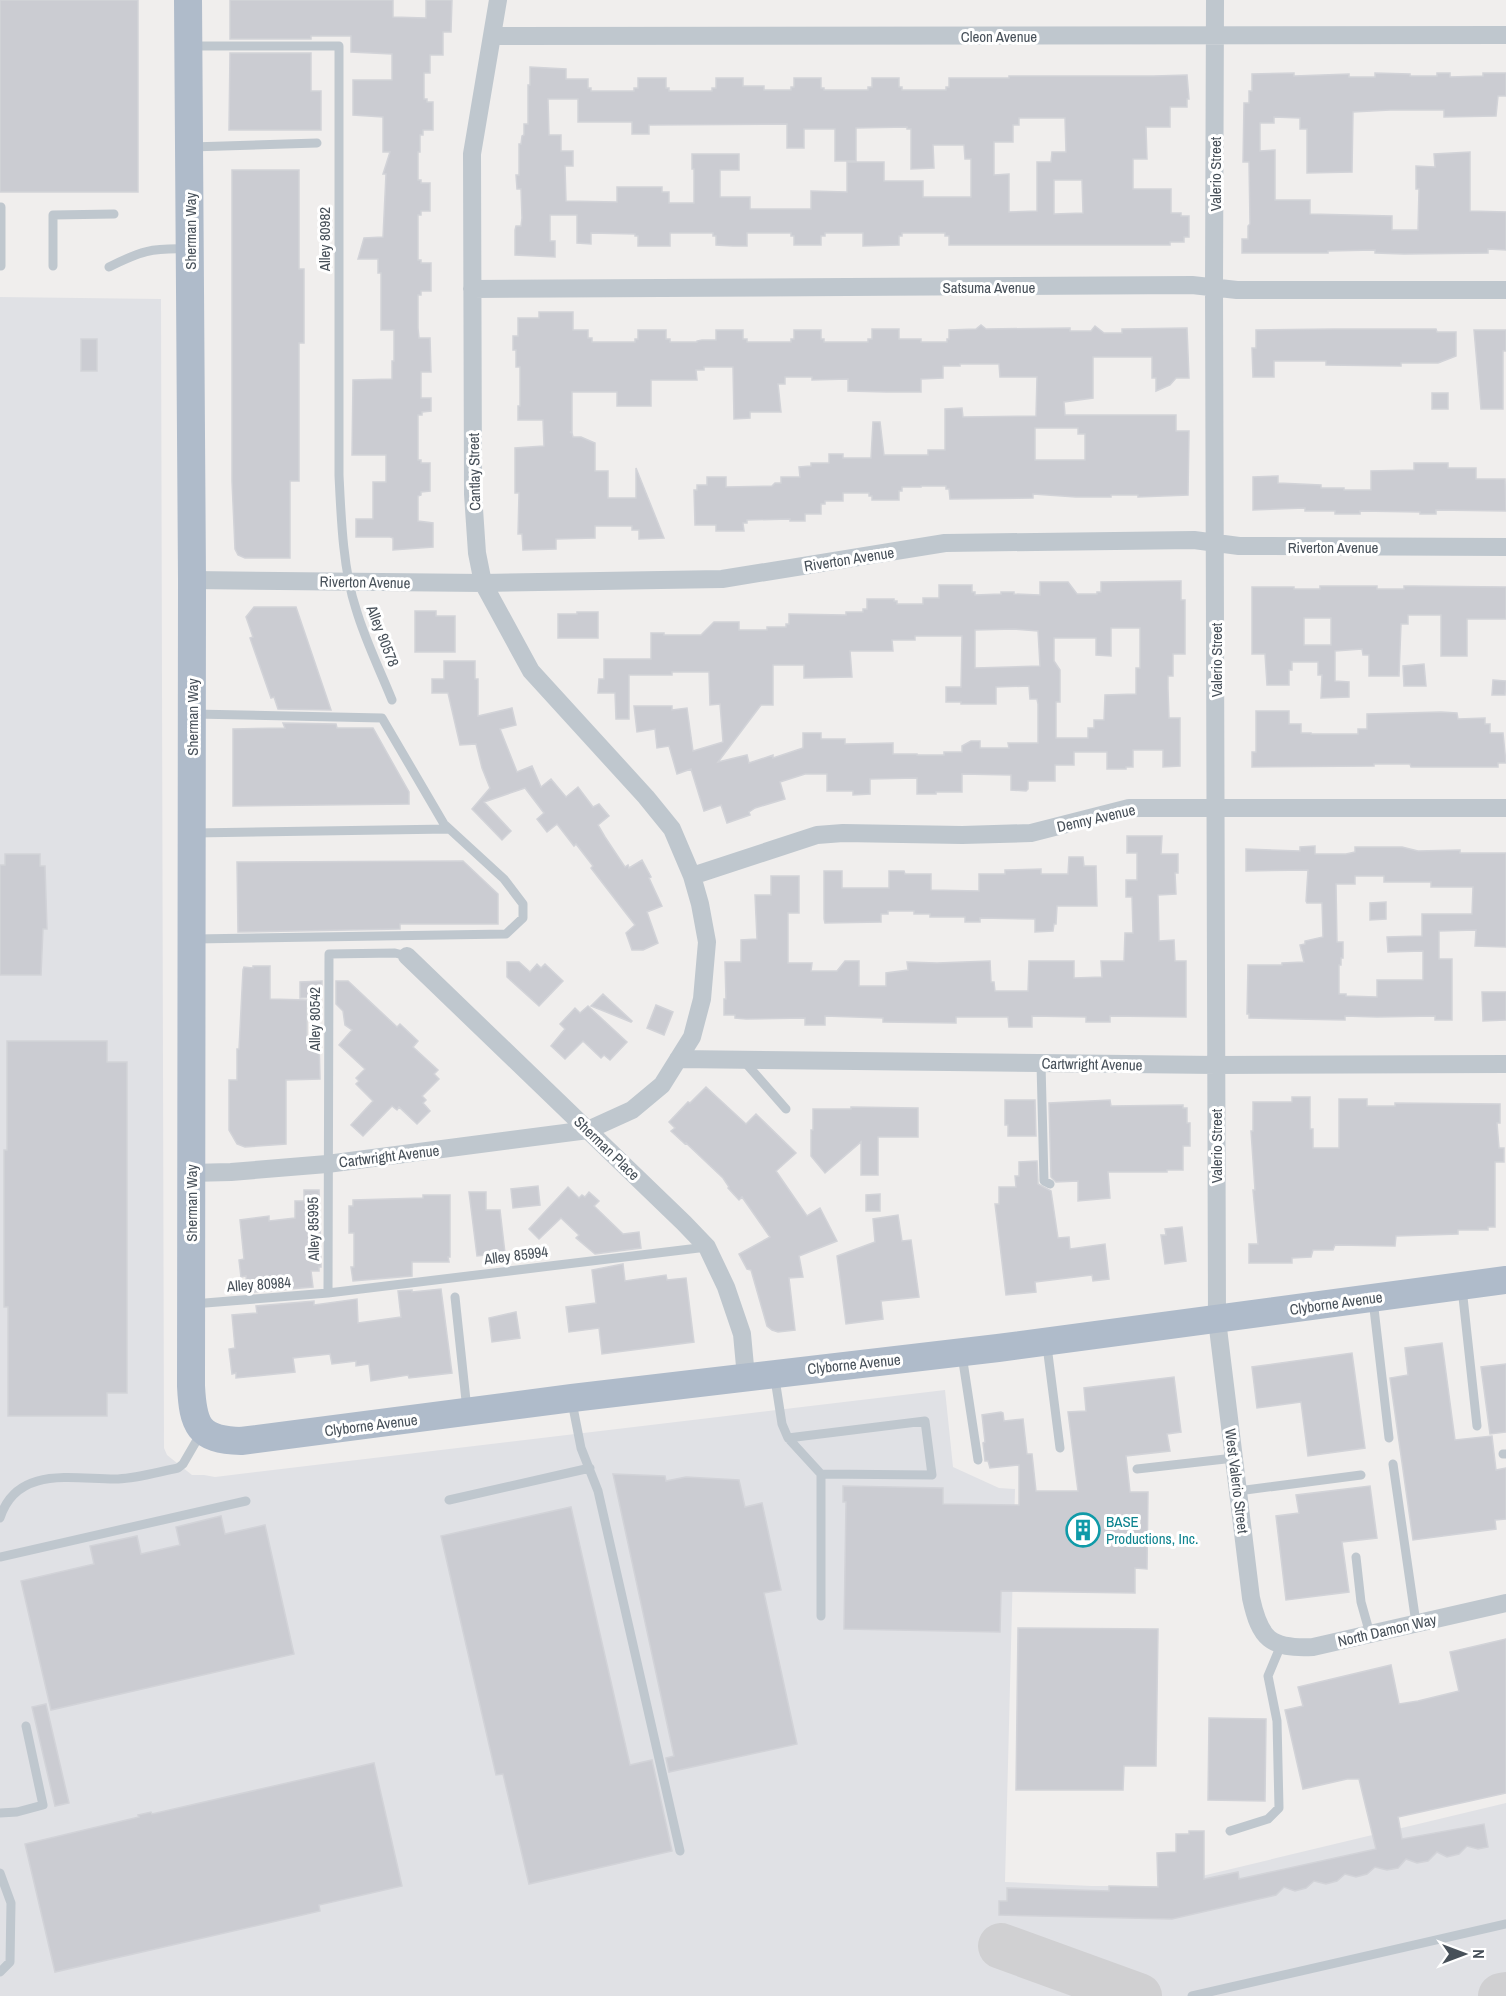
<svg xmlns="http://www.w3.org/2000/svg" width="1506" height="1996" font-family="'Archivo Narrow',sans-serif">
  <style>
    .airport { fill: #e0e1e5 }
    .lines { fill: none; stroke-linecap: round; stroke-linejoin: round }
    .taxiway { stroke: #d0d0d2; stroke-width: 46 }
    .building { fill: #cbccd2; stroke: #d2d3d8; stroke-width: 1.5; fill-rule: evenodd }
    .lane { stroke: #bfc7ce; stroke-width: 9 }
    .street { stroke: #bfc7ce; stroke-width: 18 }
    .primary { stroke: #afbbca; stroke-width: 28 }
    .labels { text-anchor: middle; dominant-baseline: central; stroke-width: 6; stroke-linejoin: round; paint-order: stroke }
    .street-label { font-size: 15px; fill: #475059; stroke: #fff }
    .culture-label { font-size: 15px; fill: #0d838f; stroke: #fff; text-anchor: start }
  </style>
  <rect width="100%" height="100%" fill="#f0eeed"/>
  <path class="airport" d="M0 297 161 299 164 1448 167 1455 192 1475H204L215 1477 945 1390 953 1467 999 1488 1015 1489 1005 1882 1092 1886H1160L1506 1803V1996H0Z"/>
  <g class="lines">
    <path class="taxiway" d="M1001 1946 1139 1996
      M1501 1996 1506 1995"/>
  </g>
  <path class="building" d="M0 0H138V192H0Z
    M230 0H393V17L426 18V0H452L451 32H443V55H430V73H424V99H427V102H433V130H423V135H420V152H418V180H421V183H430V211H421V215H418V260H421V263H431V291H421V295H418V328L419 338H430L431 372H421V398H431V411L422 412V415H418V460H421V463H430V491L421 492V495L418 496V521L433 523V547L393 550V538L390 537H356V519H373V482H386V455H352L353 380 392 379V361H394V330H381V273H378V259H358L364 238 383 237 386 174H383L390 152H383V117L353 115V80H392V54L351 52V36H311V39H230Z
    M230 53H311V91H321V130H229Z
    M530 67 566 69V79H588V88H591V91H634V88H638V78H666V88H669V91H712V88H716V78H743V86H764V90H791V87H794V78H821V88H824V90H868V87H872V78H899V87H902V90H946V87H949V78H1009V76H1154L1187 75 1189 99H1187V107H1170V127H1146L1147 159H1133V189H1171V213H1181V216H1189V237H1184V242H1170V245H949V236H945V233H902V236H899V245L863 246V233H825V236H821V245H794V236H791V233H747V246H733L716 245V236H713V233H670V246H638V236H635V234L591 233V244L577 243V215H550V241H555V257L515 255V230L516 226H521L522 218 521 189H517L516 175H519V144H521L522 136 524 135V124H528V85H530ZM548 99H578V122H632V134H649V125L787 124V148H804V129H835V161H856V128L907 127V129H911V169L934 168 933 145H964L965 159H971V197H923V181H884V162H847V192L811 191V209H750V197H720V170H739V154H692V169H694V203H669V192H662V187H617V202L566 201 565 166H573V151H561V135H549ZM1019 118H1065L1066 152H1052L1051 162H1037V211L1009 212V174L994 175V142H1013V125H1019ZM1054 180H1082L1083 213 1054 214Z
    M1294 73V76L1349 74V77H1375V73L1410 74V76H1437V73H1450V77L1483 76V73H1506V96H1498L1496 116 1444 117V110H1390L1353 112 1352 172 1307 173V129H1300V118L1274 117V123H1260V151L1275 150V200H1310V214L1392 216V230H1418L1419 189H1416V166L1435 167 1434 154 1470 152V211L1506 212V250L1488 249V253L1404 254 1375 253V250L1328 251V253H1242V239H1248V226L1250 224 1249 162H1243L1244 103H1249V91H1252V74Z
    M232 170H299V269H304V343H299V481H290V558H245L238 555 235 549 232 481Z
    M539 312H573V330H588V338H592V342H635V339H638V330H666V339H670V342H697V341L702 340H716V330H743V339H747V342H791V339H794V330H821V339H824V342H868V339H872V329H899V339H921V342H947V339H949V330L976 329 981 325 986 329 1070 328V331H1091L1095 326 1104 333H1122V329L1187 328 1189 378H1176L1170 385 1156 391V378H1152V357H1093V398L1064 402 1065 415H1176V431H1189L1188 495 1138 497V495H1111V497H1076L1033 494V498L950 499 949 489H946V486H921V487H902V491H899V500H872V496H869V493H843V501H825V504H821V514H805V521H790V519L747 520V523H743L744 531H716V525H695L694 490H697V485H707V477H726V487L772 486 775 483H781V477H800L799 467 811 466V463H829V454H843V458H871L873 422H880L884 455H928V450H945V409L962 408 963 417 1036 416 1037 377H1000L999 364H960V366H943V378L921 379V392H887L848 391V379L812 380V377H785V384H778L781 412H750V418L734 419 733 367H704V370H696L697 380H651V406H617V392H572V432H570L572 433 573 437H581L595 443V471H608V498H636V468L664 538 639 539V530H632V526H595V538L556 539V549L523 550 522 534H518L519 493H515V448L544 446 543 420H518V406H520V367H516V350H513V336H518V318H539ZM1035 428H1078V434H1085V460H1035Z
    M1335 329H1436L1437 332H1456V356L1438 363H1401V366L1326 365V361H1274V377H1253L1252 348H1256V330Z
    M1474 330H1506V351H1503V409H1481Z
    M81 339H97V371H81Z
    M1432 393H1448V409H1432Z
    M1414 463H1448V468H1476V479H1505L1506 511 1436 510V514H1420V512L1360 511V514H1335V511H1305V508L1253 510V477L1278 476V483L1321 485V488H1344V490H1371V471L1414 470Z
    M1181 581V600H1185V654H1173V676H1168V689L1169 718H1180V766L1163 767V750H1133V767H1126V769H1107V752H1074V765H1055V781H1028V789L1026 791 1011 790V775L962 774V792H936V794H917V778L870 779V794L853 795V791H827V774H805L780 782 785 799 755 808 749 812 750 815 727 823 721 805 704 811 691 769 677 774 669 746 657 748 655 729 637 732 634 706H672V710L687 708 693 751 723 742 720 704 710 705 709 672H672V675H629V719H616L615 693H598L599 679H604V659H651V633H664V635H701L714 622H739V630H767V627H786V624H789V614L846 615V612H863V609H867V599H894V601H897V604H923V598H939V585H972V592H975V595L1001 594V592H1014V594L1040 595V582H1068L1077 594H1097V592H1101V582ZM1111 628H1140V668H1136V694L1105 695 1104 720H1094V728H1088V738H1056V702H1060V670L1054 661V638H1096V655L1111 656ZM1014 629 1038 631 1040 666 975 668V630ZM915 636H962L961 687H946V702H961V704H996V687L1029 686 1030 699H1037L1038 704V743H1008L1009 748H980V741H971L962 746V752H944V755H917V754H893V743L845 744V739H821V733H803V748L773 758V755L749 763 747 755 718 762 761 705H773V665H804V678L852 677 850 651H893L892 640H915Z
    M1320 586H1377V589H1404V586H1413L1506 587V619H1467V656H1441V615H1408V624H1401L1399 676H1369V655H1363L1362 649 1335 651V681L1349 682V697L1321 698 1322 675H1318V662H1292V670H1289V685H1267L1265 654H1252V587H1294V589H1320ZM1304 618H1331V645H1304Z
    M254 607H296L331 710 278 709 274 697 271 698 250 638 253 637 246 617Z
    M415 611H436V616H455V652H415Z
    M577 612H598V638H558V614H577Z
    M444 661H475V679H478V716L512 708 516 725 500 729 517 772 532 766 541 787 551 779 566 797 578 787 593 807 599 804 609 816 598 825 605 837 625 867 628 865 629 868 642 860 651 877 649 878 662 906 647 912 658 943 643 950H632L626 933 635 925 591 868 593 866 576 844 574 846 557 824 547 832 537 819 544 813 525 788 484 802 511 831 502 840 472 809 490 788 482 768 476 744 460 745 448 693H432V679H444Z
    M1424 664 1426 686H1404L1403 666Z
    M1493 680 1506 681 1505 695H1492Z
    M1256 711H1289V724H1301V733H1311V734H1358V729H1367V714L1441 712 1457 713 1458 719 1485 718V724H1490V733H1503L1506 763H1498V767H1411L1410 764H1374V766L1252 767V752H1256Z
    M283 723 336 724 337 728H373L409 792V804L233 806V729L285 728Z
    M1127 836H1162L1161 854H1178V873H1175L1176 894 1158 895 1159 941 1174 940 1175 961H1186V1017L1110 1016V1022H1086V1017L1032 1016V1027H1009L1008 1017H956V1023L883 1022V1018L825 1016V1025H805V1018L746 1019 735 1018V1015H724V999H726L725 962H741V940L757 939 755 895H771V876H799V913H788V963H812L811 971H837L845 961H859V986H886V973L908 970 907 962 937 963 990 961 991 982H994L995 991H1028L1029 961H1074V978L1102 977 1101 961H1124L1125 933H1133L1132 897H1126V880H1137V853H1127Z
    M1315 846V854H1346L1355 852V847H1402L1418 851 1460 850V853H1506V947L1475 946 1476 930 1439 931V959H1452V1020H1435V1016L1377 1017 1345 1016V1020L1249 1018V1014H1247L1248 965H1282V963L1304 962 1300 945 1305 944V941L1323 937 1322 903H1307L1306 901 1308 870 1246 871V849L1300 851V847ZM1355 876H1384V882H1431V887H1473L1472 914H1422V936L1387 937 1388 952 1423 951V980H1377V997L1346 996V994H1339V965H1341V958H1343V942H1337L1336 884H1355Z
    M5 854H40V866H45L47 929H43L41 975H0V865H5Z
    M1069 857H1083L1084 866H1096L1097 906H1057L1056 924H1054L1053 931 1035 932V919L980 918V922H965V917H930V914H914V911H888V914H881V922L825 923 824 919V871H842V888H889V871H904L905 874H931V890L979 891V874H1005V870L1041 869V874H1068Z
    M463 861 498 894V924H400V929L238 932 237 862Z
    M1386 902V919L1370 920V903Z
    M507 962H519L530 972 537 964 541 968 545 964 563 981 539 1006 507 977Z
    M253 966H270V999L307 1000V1040H319L320 1079 286 1080V1144L245 1147 237 1144 229 1130V1080H237V1049H239L243 970 244 967 253 968Z
    M322 981V997L300 998V982Z
    M336 981H348L397 1027 400 1024 418 1041 413 1047 438 1070 434 1074 439 1079 422 1096 426 1100 423 1103 430 1111 417 1124 399 1107 397 1110 392 1106 363 1136 351 1125 373 1101 356 1084 359 1081 356 1078 365 1069 339 1045 352 1030 345 1025 343 1011 336 1004Z
    M1482 992H1506V1020L1483 1021Z
    M603 994 632 1021 631 1022 591 1006Z
    M656 1005 673 1012 664 1035 647 1028Z
    M588 1006 627 1042 610 1060 604 1055 601 1058 583 1041 565 1059 551 1046 565 1029 560 1024 575 1008 580 1013Z
    M7 1041H107V1062H127V1393H107V1416H8V1307H4V1150H7Z
    M706 1087 746 1124 756 1114 796 1153 776 1171 807 1216 820 1208 837 1241 799 1256 803 1277 789 1278 795 1330 778 1332 772 1330 767 1326 751 1270 747 1269 739 1254 770 1237 742 1197 739 1200 728 1188 729 1187 723 1178 686 1143 685 1144 671 1131 675 1128 669 1122 688 1102 690 1103Z
    M1292 1097H1310V1129H1313V1148H1339V1099H1367V1106H1395V1103L1500 1104V1123H1497L1499 1148H1504V1162H1495V1227H1488V1230H1458V1234L1396 1236 1395 1246 1335 1245 1333 1250H1313L1311 1257 1292 1258V1263H1249V1244H1258L1253 1190H1255L1251 1131H1253V1102H1292Z
    M1005 1100H1035L1036 1136H1008V1125H1005Z
    M1110 1100 1111 1106 1183 1105V1108H1187V1123H1190V1146H1183V1170H1167V1172H1108L1110 1198 1078 1201V1181L1056 1182 1051 1177 1049 1103Z
    M851 1107 918 1108V1137H878V1175H861V1142L825 1173 811 1156V1130H813V1109H851Z
    M1037 1161 1038 1184 1051 1191 1058 1238 1069 1237 1070 1249 1105 1244 1109 1279 1093 1281 1092 1275 1035 1282 1036 1292 1006 1295 995 1204H999V1187H1016L1015 1176H1019V1162Z
    M538 1186 540 1205 513 1208 511 1189Z
    M568 1187 579 1198 582 1195 585 1197 589 1192 599 1201 594 1206 623 1234 639 1232 641 1248 595 1254 576 1238 579 1235 561 1218 539 1239 529 1229Z
    M304 1190H319L321 1267H319V1271H311L313 1287 254 1292 252 1284 247 1285 246 1276 241 1277 239 1260 244 1259 240 1220 269 1216V1221L295 1218V1201H304Z
    M469 1192H486V1210H500L505 1253 477 1256Z
    M880 1194V1211H866V1195Z
    M423 1195H450V1257H448L449 1262H412V1276L353 1281 351 1267H354V1233H349V1206H353V1200L423 1198Z
    M898 1215 902 1241 911 1240 919 1297 881 1301 883 1319 846 1324 837 1256 875 1242 873 1219Z
    M1182 1227 1186 1261 1165 1264 1161 1235H1166L1165 1229Z
    M623 1264 625 1281 666 1275 667 1280 686 1278 694 1342 602 1354 599 1328 569 1332 566 1307 596 1303 592 1270Z
    M441 1289 452 1373 409 1378 408 1375 371 1381 369 1364 356 1366V1361L332 1364 330 1354 293 1358 295 1372 236 1378V1373L232 1374 229 1349 235 1348 232 1315 257 1313 256 1306 314 1301V1305L357 1299 358 1323 401 1317 398 1291 412 1290V1292Z
    M516 1312 520 1338 492 1342 489 1318Z
    M1442 1343 1455 1440 1492 1436 1496 1470 1506 1468V1519L1495 1520 1496 1529 1413 1540 1390 1378 1408 1375 1405 1348Z
    M1352 1353 1365 1448 1308 1456 1301 1402 1257 1408 1252 1367Z
    M1506 1364V1432L1490 1434 1481 1367Z
    M1174 1377 1181 1432 1167 1434 1170 1451 1126 1456 1130 1492H1148L1147 1569 1135 1568V1593L1001 1591 1000 1632 844 1629 846 1502H843V1486L943 1488V1504L1019 1505V1465L990 1468 988 1461H985L983 1443 985 1442 982 1415 1001 1412 1003 1413 1004 1421 1023 1419 1027 1454H1032L1036 1491H1078L1068 1412 1086 1411 1084 1388Z
    M613 1474 665 1476 666 1481 686 1477 739 1480 745 1507 762 1503 781 1590 764 1593 797 1744 669 1772 666 1758 674 1756Z
    M1370 1486 1377 1538 1342 1542 1349 1592 1286 1600 1276 1516 1299 1513 1296 1495Z
    M571 1507 630 1765 652 1760 672 1851 529 1884 503 1774 496 1775 441 1536Z
    M221 1516 225 1534 265 1525 294 1654 51 1710 21 1581 94 1564 90 1546 137 1536 141 1554 180 1545 176 1527Z
    M1018 1628 1158 1629 1156 1766H1124L1123 1790H1016Z
    M1506 1639V1793L1398 1817 1402 1839 1484 1824 1488 1847 1478 1849 1467 1846 1459 1854 1447 1857 1437 1852 1428 1861 1417 1863 1406 1859 1398 1868 1387 1870 1375 1867 1367 1874 1356 1877 1345 1874 1337 1881 1326 1884 1314 1881 1306 1888 1295 1891 1284 1887 1276 1895 1172 1919 999 1915V1901H1007V1888L1109 1891V1886L1158 1887 1157 1853 1176 1852V1834H1189V1831H1204V1879L1238 1872 1239 1879 1376 1849 1359 1779H1347L1303 1789 1285 1710 1303 1706 1298 1687 1391 1665 1399 1704 1418 1701 1459 1691 1450 1652Z
    M46 1704 69 1803 55 1806 32 1707Z
    M1209 1718 1266 1719 1265 1801 1208 1800Z
    M374 1763 402 1886 319 1905 320 1911 55 1972 25 1844 139 1817 138 1815 151 1812 152 1814Z"/>
  <g class="lines">
    <path class="lane" d="M190 46H339V475C341 517 343 570 356 609 365 640 380 670 392 700
      M191 147 317 143
      M1 266V207
      M53 266V215L114 214
      M109 267C141 251 151 248 187 249
      M194 714 382 718 444 824 504 879 523 904V918L506 934 195 939
      M194 833 449 829
      M743 1060 786 1109
      M1041 1064 1044 1181 1050 1184
      M1462 1288 1477 1426
      M328 1293 329 954 395 953 407 956
      M455 1297 467 1410
      M1373 1300 1389 1438
      M193 1304 328 1293 707 1247
      M1047 1346 1060 1448
      M962 1355 978 1460
      M775 1379 782 1424 788 1438 925 1421 932 1475 821 1474V1616
      M572 1402 581 1448 598 1491 680 1851
      M788 1438 821 1474
      M1503 1454H1506
      M1393 1464 1416 1623
      M1137 1469 1234 1458
      M1238 1491 1361 1475
      M449 1500 590 1468
      M0 1518C17 1464 76 1480 118 1479 138 1478 158 1472 178 1468L183 1464 201 1433
      M0 1557 246 1501
      M1356 1557 1361 1602 1370 1634
      M0 1813 17 1812 43 1805 26 1726
      M1230 1831 1268 1819 1279 1808 1277 1721 1268 1676 1281 1645
      M0 1873 11 1903 10 1962 0 1972
      M1192 1996 1506 1924"/>
    <path class="street" d="M1215 0 1214 288 1217 1320 1251 1598C1260 1639 1270 1649 1313 1647L1506 1603
      M492 36 1506 35
      M472 289 1192 285 1237 290H1506
      M192 580 483 583 722 579 945 543 1194 540 1239 546 1506 547
      M692 876 817 835 843 833 962 835 1031 833 1129 808H1506
      M407 956 684 1223 707 1247 726 1287 742 1334 746 1377
      M678 1059 1216 1065 1506 1064
      M190 1173 231 1172 327 1164 588 1130 632 1110 662 1085 692 1037 702 999 707 942 700 904 692 876 672 829 646 797 531 671 483 583 477 553 473 494 472 154 498 0"/>
    <path class="primary" d="M188 0 192 580 191 1386C193 1425 198 1440 241 1441L572 1398 998 1348 1506 1280"/>
  </g>
  <defs>
    <symbol id="building-ring" viewBox="-11 -11 22 22"><circle r="9.5" fill="#fff" stroke="#0f9aa8" stroke-width="1.5"/><path d="M-4-6H4V6H1V3H-1V6H-4ZM-2.5-4.3h1.7v1.8h-1.7ZM.8-4.3h1.7v1.8H.8ZM-2.5-1h1.7V.8h-1.7ZM.8-1h1.7V.8H.8Z" fill="#0f9aa8"/></symbol>
  </defs>
  <g fill-rule="evenodd">
    <use href="#building-ring" x="1064" y="1511" width="38" height="38"/>
  </g>
  <g class="labels">
    <g class="street-label">
      <text x="999" y="36">Cleon Avenue</text>
      <text transform="translate(1215 174) rotate(-90)">Valerio Street</text>
      <text transform="translate(190 231) rotate(-90)">Sherman Way</text>
      <text transform="translate(324 239) rotate(-90)">Alley 80982</text>
      <text x="989" y="287">Satsuma Avenue</text>
      <text transform="translate(474 472) rotate(-91)">Cantlay Street</text>
      <text x="1333" y="547">Riverton Avenue</text>
      <text transform="translate(849 559) rotate(-9)">Riverton Avenue</text>
      <text transform="translate(365 582) rotate(1)">Riverton Avenue</text>
      <text transform="translate(383 636) rotate(69)">Alley 90578</text>
      <text transform="translate(1216 660) rotate(-90)">Valerio Street</text>
      <text transform="translate(192 717) rotate(-90)">Sherman Way</text>
      <text transform="translate(1096 818) rotate(-13)">Denny Avenue</text>
      <text transform="translate(314 1019) rotate(-90)">Alley 80542</text>
      <text transform="translate(1092 1064) rotate(1)">Cartwright Avenue</text>
      <text transform="translate(1216 1146) rotate(-90)">Valerio Street</text>
      <text transform="translate(607 1148) rotate(44)">Sherman Place</text>
      <text transform="translate(389 1156) rotate(-7)">Cartwright Avenue</text>
      <text transform="translate(191 1203) rotate(-90)">Sherman Way</text>
      <text transform="translate(313 1229) rotate(-91)">Alley 85995</text>
      <text transform="translate(516 1255) rotate(-7)">Alley 85994</text>
      <text transform="translate(259 1284) rotate(-4)">Alley 80984</text>
      <text transform="translate(1336 1303) rotate(-8)">Clyborne Avenue</text>
      <text transform="translate(854 1364) rotate(-6)">Clyborne Avenue</text>
      <text transform="translate(371 1425) rotate(-7)">Clyborne Avenue</text>
      <text transform="translate(1237 1481) rotate(83)">West Valerio Street</text>
      <text transform="translate(1387 1630) rotate(-13)">North Damon Way</text>
    </g>
    <g class="culture-label">
      <text x="1106" y="1521">BASE<tspan x="1106" dy="17">Productions, Inc.</tspan></text>
    </g>
  </g>
  <g transform="translate(1464 1954) rotate(90)" stroke="#ffffff" stroke-width="4.5" paint-order="stroke">
  <path d="M0-4.5L10 22L0 15L-10 22Z" fill="#475059"/>
  <text y="-9" font-size="16" font-weight="bold" text-anchor="middle" fill="#475059">N</text>
  </g>
</svg>
